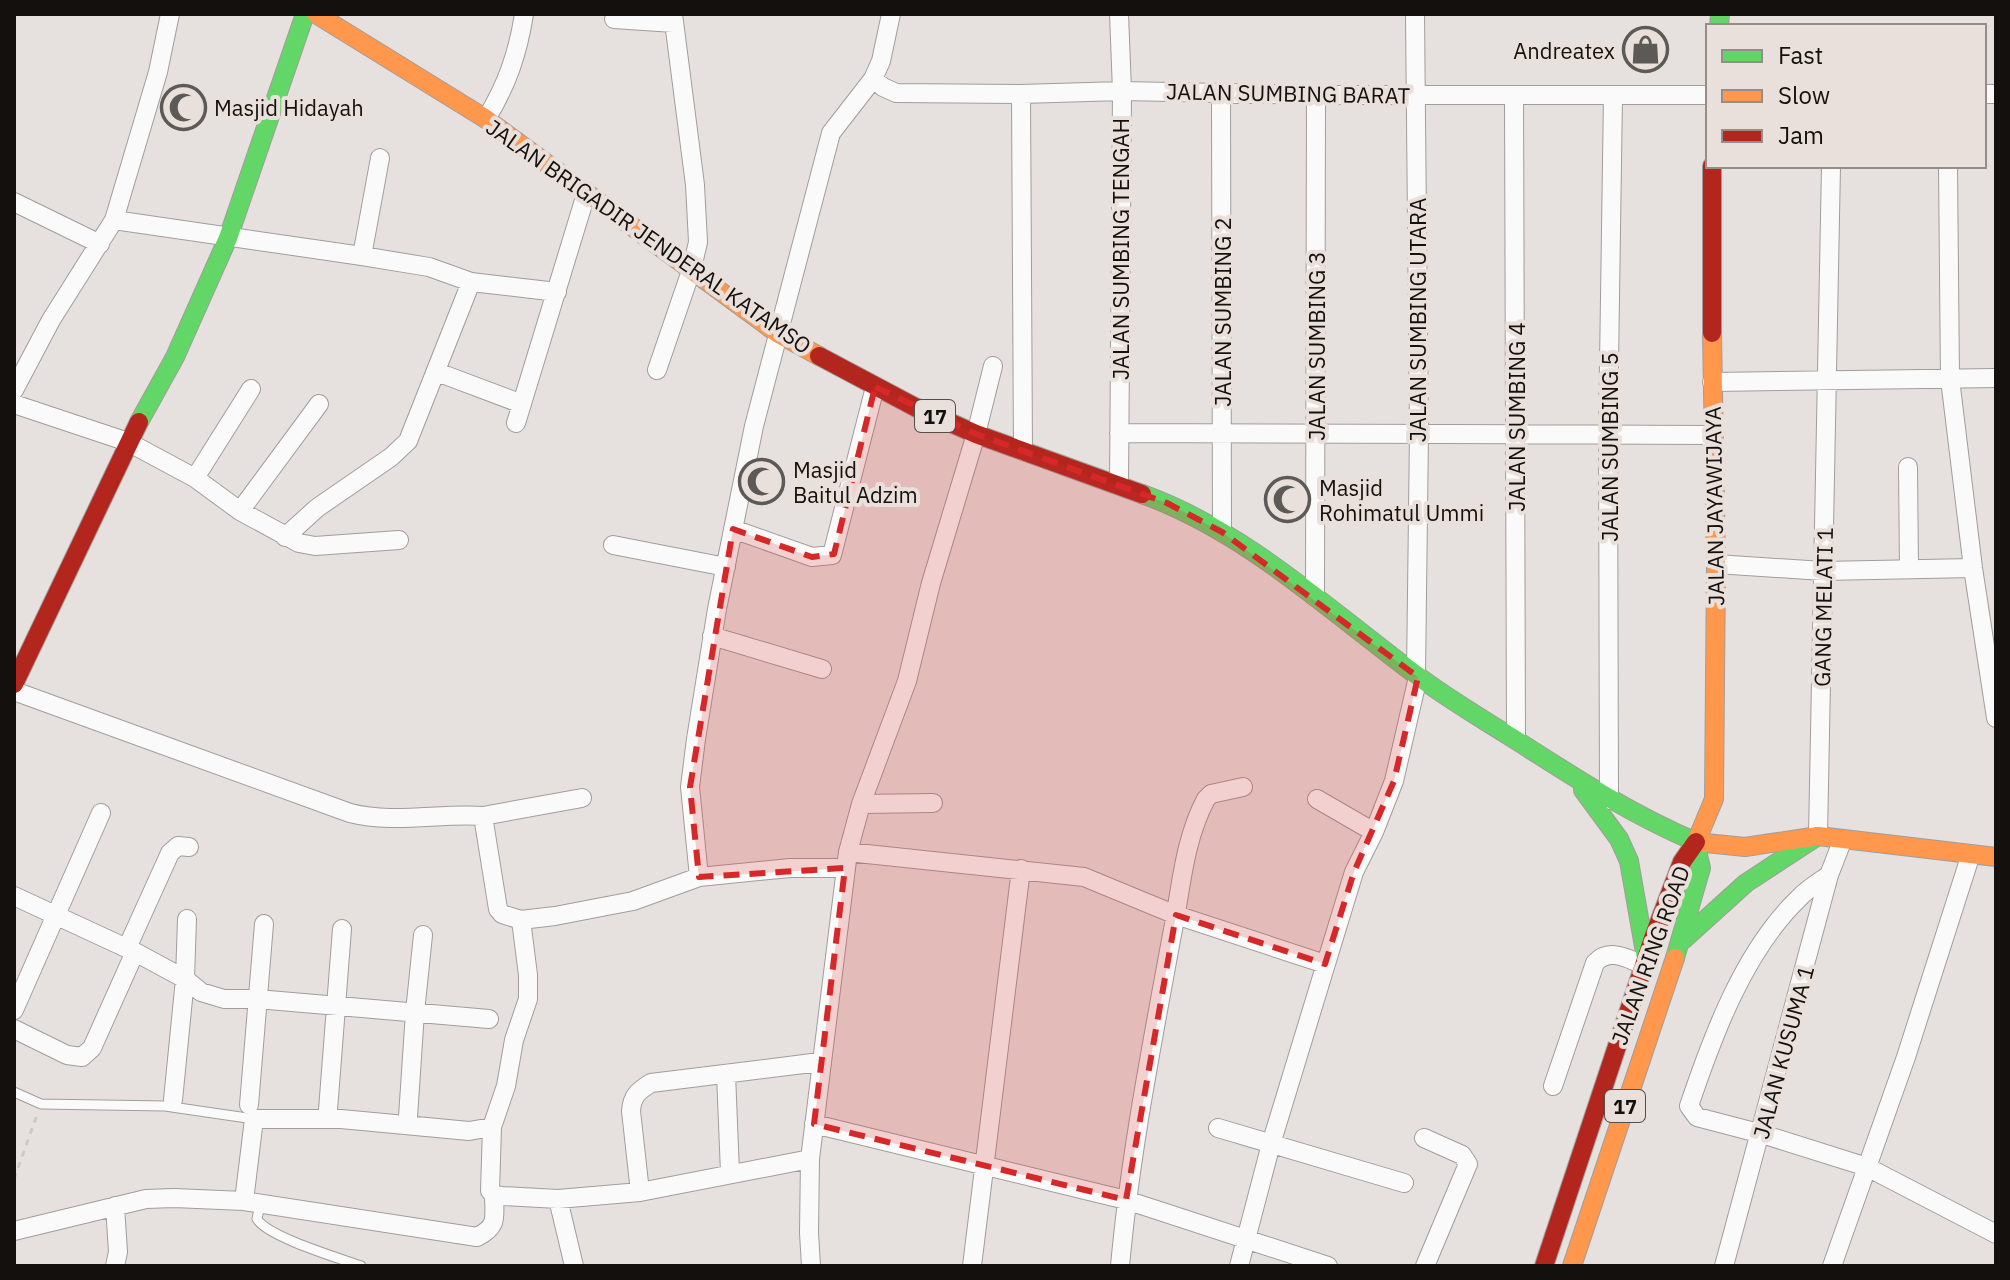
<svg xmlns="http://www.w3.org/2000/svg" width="2010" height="1280" font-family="'IBM Plex Sans',sans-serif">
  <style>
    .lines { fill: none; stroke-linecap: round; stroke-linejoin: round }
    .lane-casing { stroke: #a19d9b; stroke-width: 11 }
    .street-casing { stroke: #a19d9b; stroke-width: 20 }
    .fast-casing { stroke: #a19d9b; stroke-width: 20 }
    .slow-casing { stroke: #a19d9b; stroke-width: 20 }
    .jam-casing { stroke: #a19d9b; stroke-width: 20 }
    .path { stroke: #cccac9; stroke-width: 3; stroke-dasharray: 6 6; stroke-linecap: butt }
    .lane { stroke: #fbfafa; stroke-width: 9 }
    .street { stroke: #fbfafa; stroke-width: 18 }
    .fast { stroke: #63d668; stroke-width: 18 }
    .slow { stroke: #ff974d; stroke-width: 18 }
    .jam { stroke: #b3261e; stroke-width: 18 }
    .marked { fill: #d62828; fill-opacity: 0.2; stroke: #d62828; stroke-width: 6; stroke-dasharray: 16 10; stroke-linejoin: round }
    .labels { text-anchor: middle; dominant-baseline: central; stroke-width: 8; stroke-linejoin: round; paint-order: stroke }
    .shield { fill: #eae0db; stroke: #544e4c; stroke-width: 2 }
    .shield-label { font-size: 20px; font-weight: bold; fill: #13100e }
    .poi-label { font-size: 22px; fill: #13100e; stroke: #eae0db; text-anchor: start }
    .street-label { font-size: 22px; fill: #13100e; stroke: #eae0db }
  </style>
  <rect width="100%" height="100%" fill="#e6e1de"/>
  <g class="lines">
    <defs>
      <path id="lane" d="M14 1092 41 1104 165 1106 254 1119
        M260 1204 257 1219C268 1237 339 1258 361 1266"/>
      <path id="street" d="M1415 14 1419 432 1416 674
        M614 19 674 23
        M873 79 883 87 896 93 1021 94 1122 91 1316 95H1708
        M1221 93 1222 532
        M1021 94 1023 451
        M1984 94H1996
        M1514 95 1516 739
        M486 119C507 85 518 53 524 14
        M1948 166 1950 379 1973 568 1996 718
        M14 202 100 244
        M114 220 362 256 429 267 471 282 557 292
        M362 256 380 158
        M657 370 692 268 698 242 695 185 673 14
        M437 372 522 404
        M1712 382 1996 378
        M14 390 51 320 114 220 158 72 170 14
        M14 404 128 442 195 478 240 511 299 543 315 546 399 540
        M516 423 586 194
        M1119 433 1713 435
        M1908 467 1909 569
        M195 478 251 389
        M1119 484 1122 91 1119 14
        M240 511 319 404
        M733 529 812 557 832 555 875 387
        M285 537 317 508 391 457 408 441 471 282
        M613 545 726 567
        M1716 564 1823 571 1973 568
        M1315 597 1316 95
        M712 636 822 669
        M14 691 350 813C393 824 439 813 483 816L498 909 502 914 521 920 555 916 633 901 699 877 790 868H845
        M1317 799 1374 832
        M1609 800 1608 433 1613 95
        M861 804 933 803
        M483 816 582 798
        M1818 836 1831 166
        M848 852 1084 877 1176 915 1325 964
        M1829 875C1819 882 1807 889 1799 898 1744 951 1713 1035 1689 1106L1697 1117 1762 1134 1867 1167 1996 1234
        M699 877 690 787 696 739 717 609 754 426 831 133 873 79 881 61 891 14
        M14 896 135 952 185 979 201 992 224 999H257L489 1019
        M127 948 170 853 178 846 189 847
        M14 1010 101 813
        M14 1029 67 1055 82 1057 92 1048 135 952
        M726 1074 730 1173
        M1553 1086 1595 963C1609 947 1628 959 1644 965
        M173 1100 185 979 187 919
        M249 1105 264 924
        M328 1110 342 929
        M408 1117 415 1012 423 935
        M814 1124 1126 1200 1328 1266
        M492 1127 490 1191 494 1195 502 1196 558 1199 640 1192 810 1159
        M1218 1128 1404 1183
        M1424 1138 1462 1155 1468 1164 1425 1266
        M640 1192 631 1111C632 1096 638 1091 651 1083L820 1062
        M558 1199 574 1266
        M244 1201 254 1119H341L469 1131 492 1127 506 1086 514 1040 528 999V975L521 920
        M115 1206 118 1252 115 1266
        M14 1231 146 1199 174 1198 244 1201 477 1237C499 1226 494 1217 494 1195
        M811 1266 809 1233 810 1159 848 852 861 804 907 681 931 583 976 434 993 366
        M972 1266 1021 869
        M1120 1266C1130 1156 1151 1049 1171 940 1181 892 1183 842 1206 799L1211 794 1243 787
        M1239 1266 1271 1144 1354 872 1374 832 1394 781 1418 677
        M1724 1266 1829 875 1843 839
        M1832 1266 1906 1057 1971 854"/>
      <path id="fast" d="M1719 26 1720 14
        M139 422 175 357 228 238 305 14
        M1142 494C1245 531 1329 610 1415 674 1445 697 1479 717 1511 737 1572 776 1630 814 1696 842
        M1583 790 1619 839 1629 861 1646 958
        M1683 940 1746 883 1818 836
        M1675 958 1701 868 1698 855"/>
      <path id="slow" d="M316 14 486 119 777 333 819 356
        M1696 842 1714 799 1716 564 1712 333
        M1696 842 1745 847 1818 836 1996 857
        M1572 1266 1675 958"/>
      <path id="jam" d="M1712 166V333
        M819 356 915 407 976 434 1142 494
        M14 684 139 422
        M1544 1266 1653 938 1682 862 1696 842"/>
    </defs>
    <use href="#lane" class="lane-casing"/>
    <use href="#street" class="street-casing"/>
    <use href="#fast" class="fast-casing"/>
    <use href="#slow" class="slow-casing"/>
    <use href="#jam" class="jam-casing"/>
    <path class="path" d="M14 1179 37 1115"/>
    <use href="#lane" class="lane"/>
    <use href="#street" class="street"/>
    <use href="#fast" class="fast"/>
    <use href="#slow" class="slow"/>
    <use href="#jam" class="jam"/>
  </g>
  <path class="marked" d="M875 387 976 434 1167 503 1222 532 1418 677 1394 781 1354 872 1325 964 1176 915 1126 1200 814 1124 845 868 699 877 690 787 733 529 812 557 834 554Z"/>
  <defs>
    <symbol id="shop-ring" viewBox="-11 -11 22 22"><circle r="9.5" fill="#eae0db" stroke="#5d5957" stroke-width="1.5"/><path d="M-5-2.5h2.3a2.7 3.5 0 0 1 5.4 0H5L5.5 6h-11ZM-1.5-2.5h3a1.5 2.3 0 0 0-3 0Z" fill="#5d5957"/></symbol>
    <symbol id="mosque-ring" viewBox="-11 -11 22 22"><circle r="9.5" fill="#eae0db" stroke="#5d5957" stroke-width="1.5"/><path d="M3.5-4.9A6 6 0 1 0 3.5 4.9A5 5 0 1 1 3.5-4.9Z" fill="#5d5957"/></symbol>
  </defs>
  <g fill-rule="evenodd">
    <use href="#shop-ring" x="1620" y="24" width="51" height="51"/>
    <use href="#mosque-ring" x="158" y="82" width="51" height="51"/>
    <use href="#mosque-ring" x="736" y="456" width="51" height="51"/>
    <use href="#mosque-ring" x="1262" y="474" width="51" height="51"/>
  </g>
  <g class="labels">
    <g class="shield">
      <rect x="915" y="400" width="40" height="32" rx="6"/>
      <rect x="1605" y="1090" width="40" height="32" rx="6"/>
    </g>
    <g class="shield-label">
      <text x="935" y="416">17</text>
      <text x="1625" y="1106">17</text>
    </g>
    <g class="poi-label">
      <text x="1615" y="50" text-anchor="end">Andreatex</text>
      <text x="214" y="107">Masjid Hidayah</text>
      <text x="793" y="469">Masjid<tspan x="793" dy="25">Baitul Adzim</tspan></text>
      <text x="1319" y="487">Masjid<tspan x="1319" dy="25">Rohimatul Ummi</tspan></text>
    </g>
    <g class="street-label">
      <text transform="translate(1288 93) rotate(1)">JALAN SUMBING BARAT</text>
      <text transform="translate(649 236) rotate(35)">JALAN BRIGADIR JENDERAL KATAMSO</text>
      <text transform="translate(1120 249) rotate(-90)">JALAN SUMBING TENGAH</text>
      <text transform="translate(1222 312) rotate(-90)">JALAN SUMBING 2</text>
      <text transform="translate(1417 320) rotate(-90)">JALAN SUMBING UTARA</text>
      <text transform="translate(1316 346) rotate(-90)">JALAN SUMBING 3</text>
      <text transform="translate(1516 417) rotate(-90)">JALAN SUMBING 4</text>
      <text transform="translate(1609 447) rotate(-90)">JALAN SUMBING 5</text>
      <text transform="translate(1714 506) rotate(-91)">JALAN JAYAWIJAYA</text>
      <text transform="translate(1823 607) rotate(-89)">GANG MELATI 1</text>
      <text transform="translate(1650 955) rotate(-70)">JALAN RING ROAD</text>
      <text transform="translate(1783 1052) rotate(-75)">JALAN KUSUMA 1</text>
    </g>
  </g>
  <rect width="2010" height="1280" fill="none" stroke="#13100e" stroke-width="32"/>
  <rect x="1706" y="24" width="280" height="144" fill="#eae0db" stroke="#948d89" stroke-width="2"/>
  <rect x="1722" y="50" width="40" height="12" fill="#63d668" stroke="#948d89" stroke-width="2"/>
  <text x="1778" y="64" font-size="24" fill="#13100e">Fast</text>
  <rect x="1722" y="90" width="40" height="12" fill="#ff974d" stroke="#948d89" stroke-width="2"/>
  <text x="1778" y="104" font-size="24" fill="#13100e">Slow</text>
  <rect x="1722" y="130" width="40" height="12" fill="#b3261e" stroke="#948d89" stroke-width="2"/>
  <text x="1778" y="144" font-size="24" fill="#13100e">Jam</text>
</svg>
